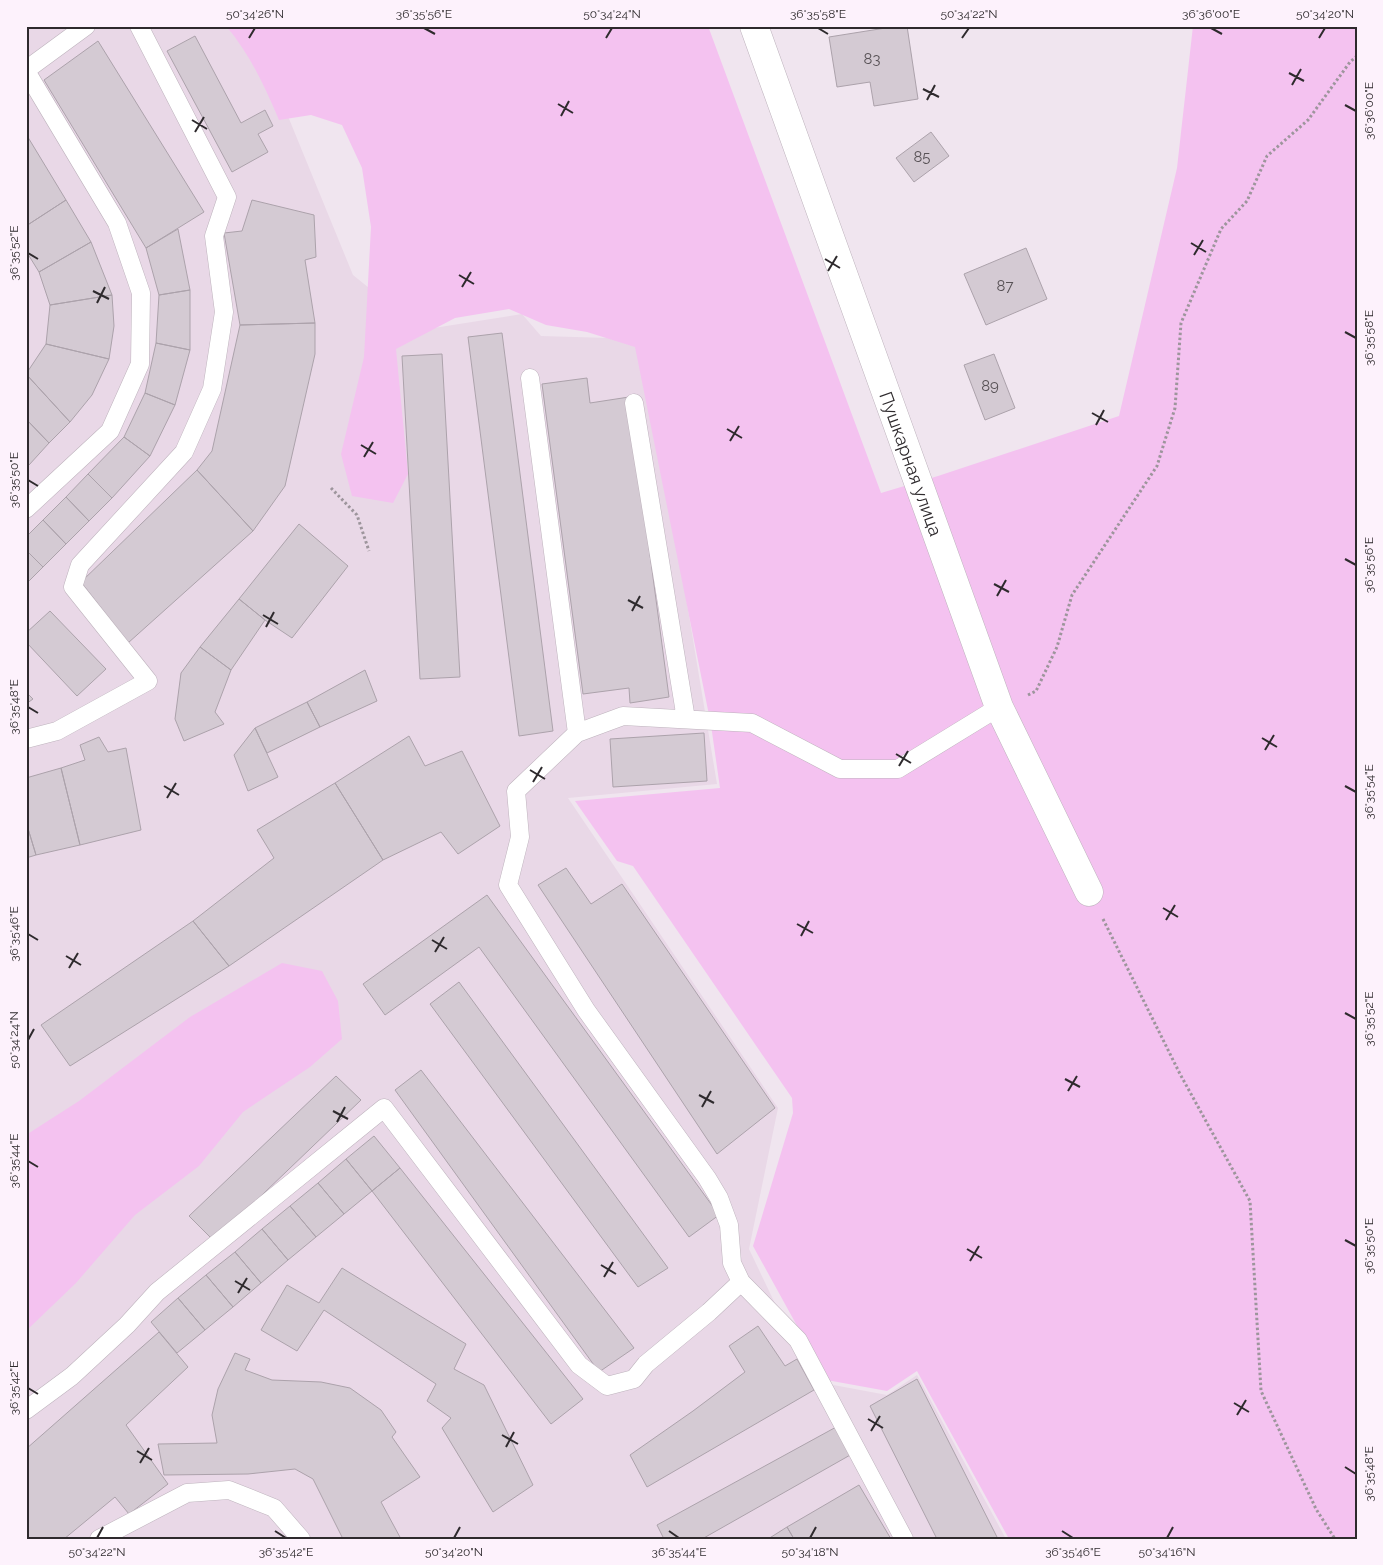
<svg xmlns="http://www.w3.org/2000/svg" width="1383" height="1565" font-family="Raleway,sans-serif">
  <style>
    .built { fill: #e9d8e7 }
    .green { fill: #f4c2f0 }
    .building { fill: #d4cad3; stroke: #aca2ab }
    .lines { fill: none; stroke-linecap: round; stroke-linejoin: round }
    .service-casing { stroke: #beb3bd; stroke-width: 19 }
    .minor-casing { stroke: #beb3bd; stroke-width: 29 }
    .path { stroke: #9d959c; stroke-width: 3; stroke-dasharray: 2.5 2.5; stroke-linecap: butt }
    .service { stroke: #fff; stroke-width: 18 }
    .minor { stroke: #fff; stroke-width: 28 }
    .ticks { fill: none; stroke: #2e2a2d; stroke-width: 2 }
    .labels { text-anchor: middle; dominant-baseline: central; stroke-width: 4.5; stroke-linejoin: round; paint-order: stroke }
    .number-label { font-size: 15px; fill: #585256 }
    .street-label { font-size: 18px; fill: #2e2a2d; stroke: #fdf2fc }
    .neatline { fill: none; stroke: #2e2a2d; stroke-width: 2 }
    .ticks-label { font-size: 12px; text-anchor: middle; fill: #2e2a2d }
  </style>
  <rect width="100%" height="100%" fill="#f0e5ef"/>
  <path class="built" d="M26 26H251L353 275 421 330 522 314 541 336 643 339 717 784 568 798 778 1108 749 1249 812 1381 887 1395 917 1375 1006 1539H26Z"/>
  <path class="green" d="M226 26H708L881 493 938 476 1119 416 1177 168 1193 26H1357V1539H1009L917 1371 887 1391 821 1379 801 1333 753 1246 793 1113 792 1098 633 866 617 861 575 801 720 788 711 725 635 347 587 332 546 325 509 309 455 318 396 349 408 474 393 503 352 496 341 454 364 357 371 227 362 168 342 125 311 115 279 120C265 87 250 54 226 26Z
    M282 963 322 971 338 1001 342 1039 310 1067 243 1112 199 1166 135 1215 76 1283 26 1331V1135L79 1101 190 1017Z"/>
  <path class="building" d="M898 26H907L918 99 874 106 870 82 837 87 829 37Z
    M195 36 241 123 265 110 273 126 258 134 268 152 232 172 167 51Z
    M98 41 204 212 146 248 44 80Z
    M931 132 949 156 914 182 896 158Z
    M26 134 66 200 26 226Z
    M66 200 91 242 39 272 26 251V226Z
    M252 200 314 215 316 257 305 260 315 323 240 325 224 233 242 231Z
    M178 229 190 290 159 295 146 248Z
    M91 242 112 295 50 305 39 272Z
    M1026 248 1047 299 986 325 964 274Z
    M190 290V350L156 343 159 295Z
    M112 295 114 326 109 359 46 344 50 305Z
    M315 323V354L285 486 253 531 197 470 212 451 240 325Z
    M502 333 553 731 519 736 468 337Z
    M156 343 190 350 175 405 145 393Z
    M46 344 109 359 92 395 70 422 26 374Z
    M442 354 460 677 420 679 402 356Z
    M994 354 1015 408 985 420 964 365Z
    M26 374 70 422 49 443 26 419Z
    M587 378 590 403 629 397 669 697 630 703 629 688 583 694 542 384Z
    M145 393 175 405 150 456 124 437Z
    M26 419 49 443 29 465 26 462Z
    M124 437 150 456 112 498 88 474Z
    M197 470 253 531 128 643 81 582Z
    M88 474 112 498 89 521 66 497Z
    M66 497 89 521 66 544 43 520Z
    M43 520 66 544 43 567 26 550V537Z
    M299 524 348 566 292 638 265 620 239 599Z
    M26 550 43 567 26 584Z
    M239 599 265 620 231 670 200 647Z
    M50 611 106 669 77 696 26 642V633Z
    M200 647 231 670 215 712 224 724 184 741 175 719 181 673Z
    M365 670 377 701 320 727 307 702Z
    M26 692 33 699 26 704Z
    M307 702 320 727 267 753 255 728Z
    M255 728 278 777 248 791 234 755Z
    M704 733 707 781 613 787 610 739Z
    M409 736 425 766 462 751 500 826 458 854 441 832 383 860 335 783Z
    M99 737 108 752 126 748 141 830 80 845 61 768 85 760 80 745Z
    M61 768 80 845 36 855 26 822V778Z
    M335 783 383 860 229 966 193 921 274 858 257 830Z
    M26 822 36 855 26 858Z
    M566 868 591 904 622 884 775 1108 717 1154 538 885Z
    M487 895 719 1215 689 1237 479 947 385 1015 363 984Z
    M193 921 229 966 70 1066 41 1025Z
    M459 982 668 1268 638 1287 430 1004Z
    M421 1070 634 1348 599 1372 395 1090Z
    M336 1076 361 1100 214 1241 189 1216Z
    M374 1136 400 1168 372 1191 346 1159Z
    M346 1159 372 1191 344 1214 318 1183Z
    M400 1168 583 1399 551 1424 372 1191Z
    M318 1183 344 1214 316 1237 290 1206Z
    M290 1206 316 1237 288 1260 262 1229Z
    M262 1229 288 1260 261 1283 235 1252Z
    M235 1252 261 1283 233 1307 206 1275Z
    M342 1268 466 1344 454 1369 484 1385 533 1485 493 1512 442 1428 451 1418 427 1401 436 1384 324 1310 297 1351 261 1330 287 1285 319 1303Z
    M206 1275 233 1307 205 1330 178 1298Z
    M178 1298 205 1330 177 1353 151 1322Z
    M758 1326 785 1366 797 1359 814 1390 647 1487 630 1455 693 1411 745 1372 729 1346Z
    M159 1332 188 1367 126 1425 168 1484 129 1514 115 1497 64 1539H26V1449Z
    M235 1353 250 1359 245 1370 272 1380 321 1382 350 1388 381 1410 396 1432 392 1437 420 1477 381 1502 401 1539H343L313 1479 295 1469 248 1474 164 1475 158 1444 217 1443 212 1415 218 1389Z
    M917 1379 998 1539H937L870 1406Z
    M838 1426 852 1454 702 1539H664L657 1525Z
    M859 1485 891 1539H794L787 1527Z
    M787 1527 794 1539H768Z"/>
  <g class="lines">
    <defs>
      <path id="service" d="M26 70 86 26
        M26 71 117 223 141 293 140 364 110 431 26 509
        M530 378 577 733
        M634 403 686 719
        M26 739 57 731 148 681 73 587 80 565 184 452 212 389 224 312 214 236 227 197 139 26
        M26 1410 72 1376 127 1325 157 1292 384 1108 579 1365 607 1386 634 1379 646 1364 709 1312 741 1282
        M99 1539 187 1493 229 1490 274 1508 301 1539
        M904 1539 798 1340 741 1282 732 1263 729 1225 719 1198 707 1178 586 1010 508 885 520 837 516 791 577 733 623 716 752 723 840 769H898L999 707"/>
      <g id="minor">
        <path id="s1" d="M754 26 999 707 1089 892"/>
      </g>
    </defs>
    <use href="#service" class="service-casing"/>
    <use href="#minor" class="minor-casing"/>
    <path class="path" d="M331 488 357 515 369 551
      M1028 695 1036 691 1057 647 1072 595 1157 466 1175 408 1181 323 1221 229 1247 201 1267 156 1308 120 1350 62 1357 56
      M1103 919 1180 1074 1250 1201 1261 1391 1316 1509 1335 1539"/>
    <use href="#service" class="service"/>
    <use href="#minor" class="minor"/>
  </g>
  <path class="ticks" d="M424 28 435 34M818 28 828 34M1211 28 1222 34M249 38 255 28M606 38 612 28M962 38 969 28M1319 38 1325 28M1289 73 1304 81M1292 85 1301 69M923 89 939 97M927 100 935 85M558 104 573 113M1345 105 1356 111M561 116 569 101M192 120 207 129M195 132 204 117M1191 243 1206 252M28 253 38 259M1194 255 1203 240M825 259 840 268M828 271 837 256M459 275 474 284M462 287 471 272M93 291 109 299M97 303 105 287M1345 332 1356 338M1092 413 1108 422M1096 425 1104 410M727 429 742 438M730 441 739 426M361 445 376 454M364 457 373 442M28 480 38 486M1345 559 1356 565M994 584 1009 592M997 596 1006 580M628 600 643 608M632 611 640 596M263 615 278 624M266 627 274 612M28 707 38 713M1262 738 1277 747M1265 750 1274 735M896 754 911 763M899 766 908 751M530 770 545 779M533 782 542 767M164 786 179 795M1345 786 1356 792M167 798 176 783M1163 908 1178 917M1166 920 1175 905M797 924 813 933M28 934 38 940M801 936 809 921M432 940 447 949M435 952 444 937M66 956 81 965M69 968 78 953M1345 1013 1356 1019M28 1040 34 1029M1065 1079 1080 1087M1068 1091 1077 1076M699 1095 714 1103M702 1107 711 1091M333 1111 348 1119M337 1122 345 1107M28 1161 38 1167M1345 1240 1356 1246M967 1249 982 1258M970 1261 979 1246M601 1265 616 1274M604 1277 613 1262M235 1281 250 1290M238 1293 247 1278M28 1388 38 1394M1234 1403 1249 1412M1237 1415 1246 1400M868 1419 883 1428M871 1431 880 1416M502 1435 518 1444M506 1447 514 1432M137 1451 152 1460M140 1463 149 1448M1345 1467 1356 1474M275 1531 286 1538M669 1531 679 1538M1062 1531 1073 1538M97 1538 103 1527M454 1538 460 1527M810 1538 816 1527M1167 1538 1173 1527"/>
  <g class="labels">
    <g class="number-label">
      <text x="872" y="59">83</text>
      <text x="922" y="157">85</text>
      <text x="1005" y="286">87</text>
      <text x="990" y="386">89</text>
    </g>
    <g class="street-label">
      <text stroke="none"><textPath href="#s1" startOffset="465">Пушкарная улица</textPath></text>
    </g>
  </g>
  <rect width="1383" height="1565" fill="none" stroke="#fdf2fc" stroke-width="55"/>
  <rect x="28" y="28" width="1328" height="1510" class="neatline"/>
  <g class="ticks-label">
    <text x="255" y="18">50°34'26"N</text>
    <text x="424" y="18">36°35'56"E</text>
    <text x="612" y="18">50°34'24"N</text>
    <text x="818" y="18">36°35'58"E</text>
    <text x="969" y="18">50°34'22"N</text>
    <text x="1211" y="18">36°36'00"E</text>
    <text x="1325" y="18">50°34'20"N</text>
    <text transform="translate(1369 111) rotate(-90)" y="4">36°36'00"E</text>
    <text transform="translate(14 253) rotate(-90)" y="4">36°35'52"E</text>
    <text transform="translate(1369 338) rotate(-90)" y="4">36°35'58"E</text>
    <text transform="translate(14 480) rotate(-90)" y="4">36°35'50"E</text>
    <text transform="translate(1369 565) rotate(-90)" y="4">36°35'56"E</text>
    <text transform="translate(14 707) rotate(-90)" y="4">36°35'48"E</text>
    <text transform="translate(1369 792) rotate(-90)" y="4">36°35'54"E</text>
    <text transform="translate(14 934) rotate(-90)" y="4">36°35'46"E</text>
    <text transform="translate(1369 1019) rotate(-90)" y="4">36°35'52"E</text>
    <text transform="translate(14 1040) rotate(-90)" y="4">50°34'24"N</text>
    <text transform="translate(14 1161) rotate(-90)" y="4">36°35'44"E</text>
    <text transform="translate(1369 1246) rotate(-90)" y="4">36°35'50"E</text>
    <text transform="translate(14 1388) rotate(-90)" y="4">36°35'42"E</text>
    <text transform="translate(1369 1474) rotate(-90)" y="4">36°35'48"E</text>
    <text x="97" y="1556">50°34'22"N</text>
    <text x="286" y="1556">36°35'42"E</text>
    <text x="454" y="1556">50°34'20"N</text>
    <text x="679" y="1556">36°35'44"E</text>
    <text x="810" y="1556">50°34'18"N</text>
    <text x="1073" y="1556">36°35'46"E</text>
    <text x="1167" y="1556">50°34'16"N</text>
  </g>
</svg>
